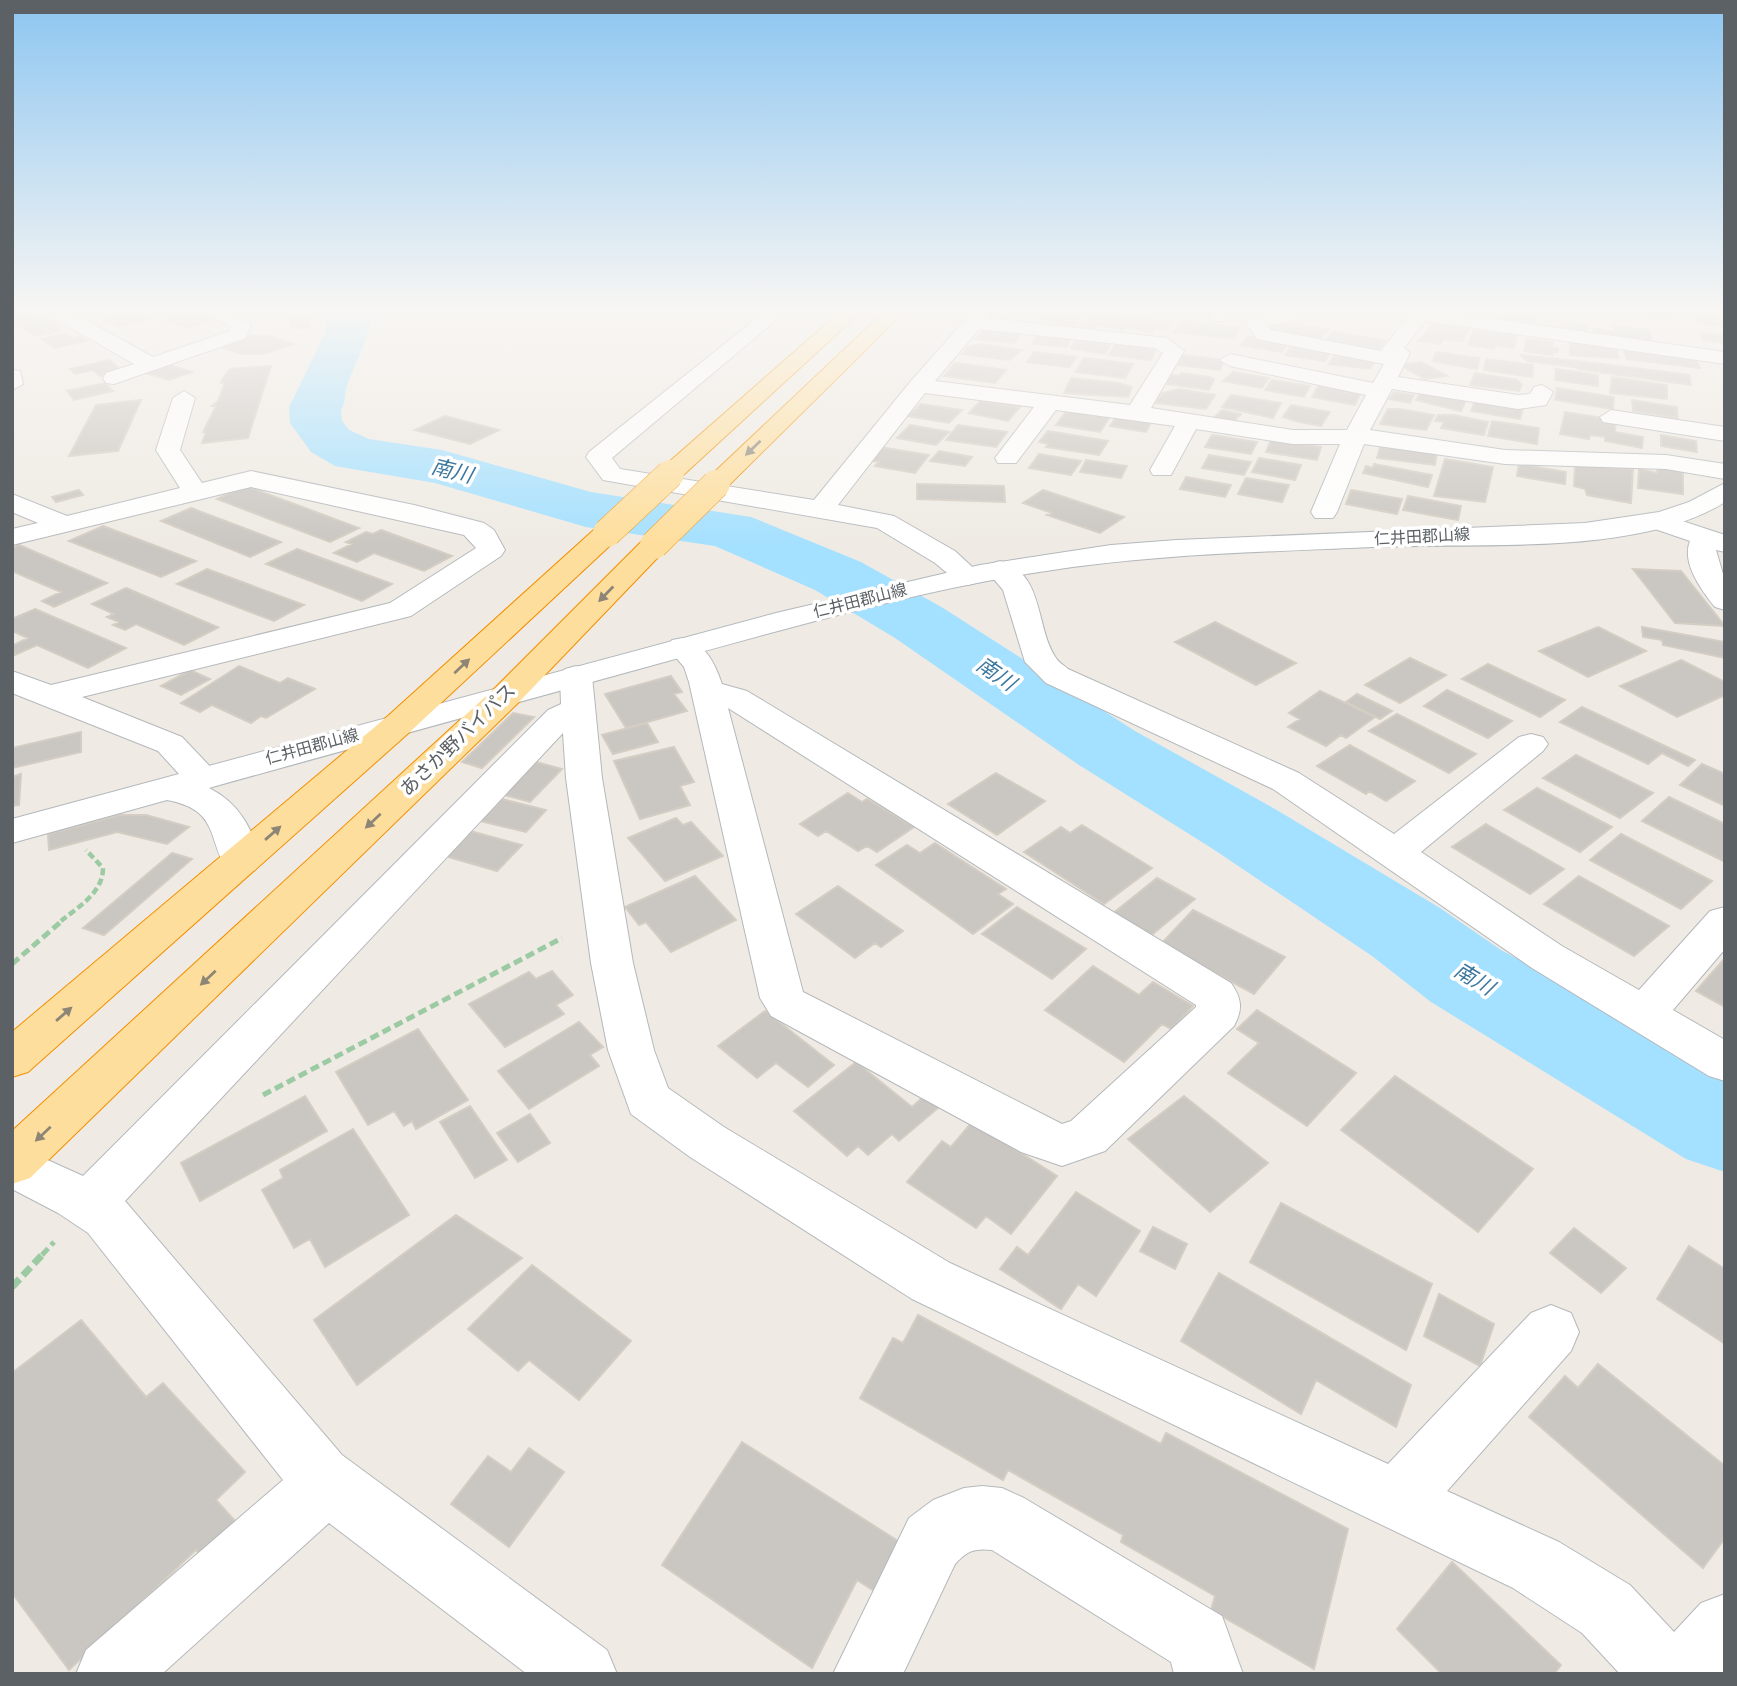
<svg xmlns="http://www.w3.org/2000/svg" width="1737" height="1686" font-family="'Nunito Sans','Noto Sans JP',sans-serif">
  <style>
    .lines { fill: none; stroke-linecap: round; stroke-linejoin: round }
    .river { fill: #a4e0ff; fill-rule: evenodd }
    .building { fill: #cac6c1; stroke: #d4cdc3; stroke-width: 2 }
    .minor-casing { stroke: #b5b8bb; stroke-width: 2 }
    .secondary-casing { stroke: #b3b8bc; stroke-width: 2 }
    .trunk-casing { stroke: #f38f01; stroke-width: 2 }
    .path-far2 { stroke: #9bcaa3; stroke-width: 4.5; stroke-dasharray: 7 3.5; stroke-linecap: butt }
    .path-far1 { stroke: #9bcaa3; stroke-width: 5; stroke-dasharray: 9 4.5; stroke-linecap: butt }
    .path { stroke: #9bcaa3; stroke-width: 7; stroke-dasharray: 11 5; stroke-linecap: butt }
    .minor { fill: #fff; fill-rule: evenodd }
    .secondary { fill: #fff; fill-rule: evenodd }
    .trunk { fill: #fede9c; fill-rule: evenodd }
    .trunk-bridge-casing { stroke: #f38f01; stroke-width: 29; stroke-linecap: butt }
    .trunk-bridge { stroke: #fede9c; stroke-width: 28 }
    .oneway { fill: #8d8676 }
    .labels { text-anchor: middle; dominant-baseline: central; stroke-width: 7; stroke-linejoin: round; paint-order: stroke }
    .far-street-label { font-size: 16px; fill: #5c6165; stroke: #fff }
    .street-label { font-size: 19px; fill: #5c6165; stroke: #fff }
    .water-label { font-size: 21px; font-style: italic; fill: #3b779f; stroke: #fff }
  </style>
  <rect width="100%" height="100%" fill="#efebe4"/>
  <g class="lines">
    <path class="river" d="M329 310H373C370 340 355 361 346 389 344 397 346 402 341 410L342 421 349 430 369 439 442 450 591 492 751 517 861 562 943 608 1135 731 1275 809 1440 908 1501 950 1725 1072V1172L1686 1159 1431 1002 1372 956 1213 849 1079 765 895 638 815 590 715 546 586 527 435 483 335 466 311 452 290 423 289 407 325 333Z"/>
  </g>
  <path class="building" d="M188 310 198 312 193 313 215 320 188 328 164 321 171 319 165 317Z
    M1507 310 1532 314 1536 316 1534 324 1504 320Z
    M1546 310H1580L1583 311 1581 317H1574L1545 313Z
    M1669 310 1670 320 1593 311V310Z
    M1045 311 1080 315 1075 326 1040 320Z
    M132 312 149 320 118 327 102 319Z
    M12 313 27 314 41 321 12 328Z
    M1090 313 1145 319 1172 321 1168 330 1155 329 1152 333 1126 327 1124 331 1098 325 1096 329 1080 327Z
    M1697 313 1725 317V327L1698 324Z
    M307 317 310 327 292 329 290 319Z
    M49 320 62 327 55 329 59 331 37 336 20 327Z
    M1182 320 1240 328 1233 339 1173 332Z
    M1279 321 1329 330 1316 342 1265 332Z
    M1563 321 1589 325 1585 335 1559 331Z
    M1433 323 1470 329 1462 342 1444 339 1440 344 1419 341Z
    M1614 326 1650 330 1652 342 1594 335 1593 329 1615 331Z
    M991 328 1023 331 1015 343 976 339 983 330Z
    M1474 329 1517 335 1514 348 1496 345 1494 349 1468 345Z
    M1333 331 1386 341 1377 352 1323 343Z
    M66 333 72 338 80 336 87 341 54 348 41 339Z
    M1701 333 1725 335V343L1703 340Z
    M253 335 269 336 294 344 263 354H242L219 347Z
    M1037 335 1071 338 1066 347 1032 344Z
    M1249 336 1289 342 1282 352 1241 345Z
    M1084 337 1112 341 1105 354 1071 348 1075 341 1081 342Z
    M1527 339 1553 342 1552 348H1558L1557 352H1552V355L1524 351Z
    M1570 341 1617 347 1618 358 1570 355Z
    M1116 342 1157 346 1151 360 1109 355Z
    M981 344 1022 350 1009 360 962 354 968 347Z
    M1292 344 1332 350 1325 361 1285 355Z
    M1623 348 1694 357 1700 368 1627 359Z
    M1034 352 1076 357 1069 367 1027 362Z
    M1436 352 1479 358 1477 369 1433 361Z
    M1336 353 1376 359 1370 369 1329 364Z
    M1182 355 1224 360 1220 370 1178 365Z
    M1521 355 1575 361 1576 367 1527 361Z
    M1084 358 1133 364 1125 378 1076 372Z
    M1486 359 1533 365 1532 377 1484 370Z
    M109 360 122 371 100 376 93 370 75 374 70 369Z
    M1577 361 1689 375 1691 385 1578 369Z
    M1421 362 1447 376 1425 379 1400 365Z
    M955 363 1006 370 995 383 944 376Z
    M169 365 192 372 169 380 145 373Z
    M271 366 248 438 202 443 206 432H203L216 406H212L218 401 225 383H221L222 380 230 369Z
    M1556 369 1598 375V386L1555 380Z
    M1233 372 1269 378 1262 388 1223 381Z
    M1181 373 1209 377 1214 379 1209 390 1166 384 1171 375 1179 376Z
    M1475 373 1517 380 1522 385 1519 391 1470 385Z
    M1612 377 1667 385V399L1610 393Z
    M1071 378 1118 383 1132 387 1128 397 1064 393Z
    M1272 380 1310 386 1304 397 1265 390Z
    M105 383 113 391 74 400 67 391Z
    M1319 385 1346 389 1344 392 1360 394 1355 405 1312 397Z
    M1557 388 1614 397 1613 409 1555 400Z
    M1179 389 1215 395 1206 409 1155 403 1163 393Z
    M1394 392 1414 395 1410 403 1389 399Z
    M1420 393 1467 398 1461 411 1416 400Z
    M1231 395 1281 403 1273 418 1222 407Z
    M1476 398 1524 406 1520 419 1471 411Z
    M141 400 118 451 69 456 96 405Z
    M1632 400 1677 407 1678 418 1633 411Z
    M980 401 1020 407 1008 421 969 413Z
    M921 404 962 410 949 423 908 416Z
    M1291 405 1330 412 1321 426 1299 422 1283 417Z
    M1388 409H1400L1434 415 1426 430 1380 424Z
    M1222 410 1241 414 1234 421 1215 417Z
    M1073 412 1110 417 1100 432 1056 425 1065 413Z
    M1565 412 1616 420 1615 432 1643 437 1642 448 1605 441V437L1590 435 1589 439 1560 434Z
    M1438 415H1454L1488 422 1484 435 1441 428 1444 422 1435 421Z
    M445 416 499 430 470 444 415 430Z
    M1117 416 1152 421 1146 432 1110 426Z
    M1492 421 1539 428 1537 444 1488 436Z
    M910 425 949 432 936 445 897 438Z
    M958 425 1007 432 996 447 946 440Z
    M1048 431 1108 441 1099 455 1046 447 1048 444 1039 442Z
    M1212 435 1257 442 1251 454 1205 447Z
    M1661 435 1696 441 1697 452 1661 446Z
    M1271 440 1321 447 1317 460 1266 452Z
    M1381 444 1437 452 1435 465 1377 458Z
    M879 447 929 455 915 473 875 466 879 462 868 460Z
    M939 451 972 457 965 466 930 461Z
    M1039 454 1081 461 1071 475 1029 468Z
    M1209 455 1251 462 1244 475 1202 468Z
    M1259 458 1301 465 1295 480 1252 472Z
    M1445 459 1493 467 1485 502 1434 496Z
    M1086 460 1127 466 1121 478 1080 472Z
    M1374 464 1432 475 1428 487 1363 473 1366 466 1373 468Z
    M1519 464 1566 472 1565 484 1517 476Z
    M1575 465 1633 469 1631 503 1587 495 1585 489 1574 486Z
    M1658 466 1683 471V494L1638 488 1639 469 1657 473Z
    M1186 477 1231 485 1225 497 1180 489Z
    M1246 478 1289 485 1282 502 1238 494Z
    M917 484 1004 486 1005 502 917 499Z
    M246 486 359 528 330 542 217 499Z
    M79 490 83 495 56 502 52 497Z
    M1043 490 1124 517 1100 533 1047 515 1052 513 1023 503Z
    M1351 490 1402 499 1397 514 1346 504Z
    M1408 496 1461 506 1458 520 1403 510Z
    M191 508 281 542 250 557 161 521Z
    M103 526 196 561 161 577 69 541Z
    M381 530 452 556 424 571 374 553 357 562 334 553 352 544 346 542 366 532 373 534Z
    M19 545 107 583 54 607 42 601 61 592 12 571V548Z
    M297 549 392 584 362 601 266 564Z
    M207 569 304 605 274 621 177 584Z
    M1633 569 1681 571 1725 626 1675 623Z
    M126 588 217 627H219L184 645 136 624 125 630 113 625 119 622 107 617 114 614 92 604Z
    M35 609 126 648 88 668 37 645 15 655 12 646 28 638 12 631V619Z
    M1215 622 1296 663 1256 685 1175 642Z
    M1598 627 1646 651 1588 677 1539 651Z
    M1642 627 1725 642V658L1663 645 1662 640 1643 637Z
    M1410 658 1446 675 1400 703 1365 685Z
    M1681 660 1725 682V695L1677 717 1620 686Z
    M1488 664 1565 700 1540 717 1462 679Z
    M239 666 280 683 288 678 315 689 266 718 261 716 251 723 212 705 200 712 181 703Z
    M190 670 210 679 181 695 161 686Z
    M671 676 682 692 674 694 687 711 626 728 605 694Z
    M1447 690 1512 721 1488 738 1424 706Z
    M1320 691 1322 692 1375 717 1346 738 1341 735 1326 746 1288 727 1300 719 1289 713Z
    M1357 694 1392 711 1380 719 1346 702Z
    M1582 707 1695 760 1688 766 1662 753 1648 764 1560 722Z
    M513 713 534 717 482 768 462 762Z
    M1397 714 1476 754 1449 773 1369 731Z
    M647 723 658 742 613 754 602 735Z
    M81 732V752L12 768V748Z
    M1350 745 1415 781 1386 801 1369 791 1366 794 1317 766Z
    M674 747 694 782 680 786 690 805 640 819 614 761Z
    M1576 755 1653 793 1620 818 1543 778Z
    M536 762 562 769 530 802 504 795Z
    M1702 764 1725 774V806L1680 785Z
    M996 773 1045 801 997 835 948 804Z
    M21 774 19 805 12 806V777Z
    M1537 788 1612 827 1580 852 1504 810Z
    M848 793 862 802 867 799 914 827 877 852 867 846 858 851 826 831 818 836 800 824Z
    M1669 797 1725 824V862L1642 821Z
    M502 799 546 810 526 832 480 821Z
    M120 815H146L189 827 167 844 117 832 49 850 48 834Z
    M676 818 683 825 691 822 723 856 665 881 628 838Z
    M1486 824 1564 869 1530 894 1452 847Z
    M1082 825 1152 868 1104 904 1024 852 1061 827 1070 833Z
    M470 831 522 845 497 871 445 856Z
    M1621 834 1712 881 1681 909 1590 860Z
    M935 843 1006 889 998 894 1013 904 973 934 876 865 907 845 920 853Z
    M172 853 192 859 104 935 83 928Z
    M695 876 736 920 671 952 646 922 639 925 625 907Z
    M1579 876 1669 926 1634 956 1544 904Z
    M1157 878 1195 899 1148 938 1111 915Z
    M838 886 903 931 881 947 875 943 855 958 796 914Z
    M1017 907 1086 949 1052 979 982 934Z
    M1193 910 1285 957 1254 994 1161 944Z
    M1725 958V1007L1696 991Z
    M1093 966 1139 995 1153 982 1193 1006 1171 1029 1162 1024 1124 1062 1045 1010Z
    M552 971 573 995 556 1005 564 1014 505 1047 469 1004 529 972 536 979Z
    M1257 1010 1356 1073 1307 1126 1228 1073 1259 1043 1237 1029Z
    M765 1011 834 1065 808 1087 776 1063 757 1078 718 1046Z
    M579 1022 603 1047 590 1055 599 1066 529 1109 498 1071Z
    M418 1029 468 1100 416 1129 412 1121 404 1126 394 1111 368 1125 336 1072Z
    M856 1062 912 1107 924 1096 939 1107 899 1141 892 1134 868 1155 858 1146 847 1156 794 1111Z
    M1395 1076 1533 1169 1478 1232 1341 1130Z
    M305 1096 327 1131 200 1201 181 1163Z
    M1184 1096 1268 1163 1210 1212 1128 1139Z
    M470 1106 507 1160 475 1178 440 1122Z
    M530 1114 550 1143 518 1162 497 1133Z
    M972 1122 1057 1176 1011 1234 986 1216 976 1228 907 1182 942 1141 951 1147Z
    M353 1129 409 1215 325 1267 310 1239 294 1248 262 1190 283 1178 280 1170Z
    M1076 1192 1140 1231 1096 1296 1078 1284 1061 1309 1000 1269 1017 1247 1028 1255Z
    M1281 1203 1432 1284 1406 1350 1250 1262Z
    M456 1215 522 1258 357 1385 314 1320Z
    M1153 1227 1187 1244 1175 1269 1140 1251Z
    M1574 1228 1626 1268 1601 1293 1550 1253Z
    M1689 1246 1725 1269V1344L1657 1299Z
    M532 1265 631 1341 579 1400 529 1360 518 1371 468 1329Z
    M1219 1273 1411 1385 1396 1427 1316 1380 1301 1414 1181 1341Z
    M1439 1294 1494 1324 1480 1366 1424 1336Z
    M918 1315 1161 1444 1166 1433 1348 1529 1314 1669 1211 1610 1215 1596 1121 1542 1123 1535 1008 1470 1003 1480 860 1398 893 1338 903 1343Z
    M81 1320 146 1397 163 1383 245 1472 216 1500 236 1522 201 1555 196 1550 69 1670 12 1593V1373Z
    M1598 1364 1725 1466V1538L1703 1568 1529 1417 1565 1376 1578 1388Z
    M742 1442 906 1546 882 1596 857 1580 812 1668 662 1565Z
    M529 1448 564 1472 509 1547 451 1504 488 1456 511 1472Z
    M1452 1562 1561 1665 1554 1674H1442L1397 1629Z"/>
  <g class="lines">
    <defs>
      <path id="minor" d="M27 310 73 313 153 357 230 331 231 327 197 310H224L251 324 246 338 114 384 106 383 103 378 106 373 134 364 59 321 29 314Z
        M767 310H788L612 458 620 469 814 500 911 381 974 310H994L988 318 1167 338 1184 351 1151 408 1293 430H1347L1366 395 1230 366 1220 360 1230 354 1373 383 1384 364 1257 339 1246 323 1249 319 1289 310H1326L1324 314 1268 326 1271 330 1381 351 1407 318 1383 314 1381 310H1432L1725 352V364L1425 321 1404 348 1410 353 1398 377 1518 395 1530 394 1534 387 1542 385 1553 392 1546 405 1518 409 1392 389 1370 430 1505 450 1666 455 1725 464V479L1666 469 1505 464 1364 444 1337 512 1333 518H1315L1311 512 1340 444H1293L1196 429 1171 475H1153L1150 470 1175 426 1056 410 1016 463H998L995 458 1034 407 925 393 838 505 894 516 955 551 982 576 978 582 968 585 958 582 935 563 877 528 603 480 586 457 589 452ZM979 329 1155 348 1163 353 1130 405 935 381Z
        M1209 310H1228L1225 321H1211Z
        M12 370 20 371 23 384 12 390Z
        M184 391 195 398 180 450 202 483 251 471 414 505 484 523 494 530 505 550 501 556 411 616 82 697 182 737 220 777 215 785 202 788 189 785 158 751 12 693V671L51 685 390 603 476 548 464 535 251 487 12 545V529L38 523 12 512V494L67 516 180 488 156 450 173 398Z
        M1611 410 1725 427V441L1603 422 1600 417Z
        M1658 513 1725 535V552L1716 550 1725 581V610L1715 607C1702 591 1681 563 1690 541L1649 527 1645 521 1649 515Z
        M1000 561C1045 573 1035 628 1056 658 1058 662 1065 666 1068 669L1299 773 1394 834 1519 737 1531 734 1543 737 1548 744 1543 751 1421 852 1562 946 1639 990 1710 911 1725 907V949L1673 1010 1725 1040V1081L1709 1076 1532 968 1273 789 1046 683 1025 662 1003 590 986 570 990 564Z
        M683 638C705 643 715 663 722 684L747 691 1231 983C1242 999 1243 1009 1234 1026L1105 1151 1062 1166 1021 1152 771 1016 760 998 689 682 684 667 667 647 672 640ZM728 708 1196 1005V1007L1071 1121 1062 1124 803 992Z
        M576 666 587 669 592 676 602 778 633 963 654 1050 668 1088 724 1127 950 1263 1388 1464 1531 1313 1551 1305 1571 1313 1579 1332 1571 1351 1447 1491 1559 1542 1630 1585 1674 1632 1701 1603 1725 1594V1674H1620L1582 1633 1513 1588 912 1299 690 1157 631 1114 608 1050 591 963 566 778 563 733 125 1201 342 1455 607 1650 617 1674H527L329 1523 162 1674H76L86 1650 283 1480 88 1233 58 1213 12 1189V1144L83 1176 539 719 548 710 561 704 560 676 565 669Z
        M982 1486 1002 1488 1024 1498 1222 1616 1243 1674H1174L1171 1662 992 1550C974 1548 967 1551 955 1564L903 1674H833L909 1518 933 1500 964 1488Z"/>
      <path id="secondary" d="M1725 483V502C1638 557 1475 542 1373 547 1264 552 1154 554 1046 571 918 590 793 627 668 661 515 703 362 745 209 788 239 803 253 829 261 861L255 870 241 874 227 870C207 837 219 810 167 800L12 843V819L776 613 980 565 1111 545 1177 540 1585 523 1659 512 1689 502Z"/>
      <path id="trunk" d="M842 310H863L679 479H661L657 474 661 469Z
        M886 310H906L725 489H707L703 484 707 479Z
        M607 525 617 527 621 533 617 539 413 729 28 1072 12 1077V1032L389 715 597 527Z
        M654 537 664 539 668 545 664 551 520 701 30 1178 12 1184V1131L496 687 644 539Z"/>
    </defs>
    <use href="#minor" class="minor-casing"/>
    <use href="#secondary" class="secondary-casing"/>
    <use href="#trunk" class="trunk-casing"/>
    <path class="path-far2" d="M61 921C78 907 103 893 103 868L86 850"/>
    <path class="path-far1" d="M12 964 63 920
      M263 1095 562 938
      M42 1255 54 1242"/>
    <path class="path" d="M12 1287 44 1253"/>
    <use href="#minor" class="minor"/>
    <use href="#secondary" class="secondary"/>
    <use href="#trunk" class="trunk"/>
    <defs>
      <path id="trunk-bridge" d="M607 533 670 474
        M654 545 716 484"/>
    </defs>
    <use href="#trunk-bridge" class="trunk-bridge-casing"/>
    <use href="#trunk-bridge" class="trunk-bridge"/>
  </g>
  <defs><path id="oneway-solid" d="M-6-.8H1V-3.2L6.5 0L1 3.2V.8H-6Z" transform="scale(1.75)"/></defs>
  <g class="oneway">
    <use href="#oneway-solid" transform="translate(753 448) rotate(136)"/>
    <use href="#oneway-solid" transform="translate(606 594) rotate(134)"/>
    <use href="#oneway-solid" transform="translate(462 666) rotate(-43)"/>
    <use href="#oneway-solid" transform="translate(373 821) rotate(137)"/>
    <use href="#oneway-solid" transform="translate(273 833) rotate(-41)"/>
    <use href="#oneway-solid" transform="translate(208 978) rotate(137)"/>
    <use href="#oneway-solid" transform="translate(64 1014) rotate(-41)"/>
    <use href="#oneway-solid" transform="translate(43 1134) rotate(137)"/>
  </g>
  <linearGradient id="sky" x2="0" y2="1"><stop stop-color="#8dc6f1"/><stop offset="0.57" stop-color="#f8f6f3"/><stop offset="1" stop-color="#f8f6f3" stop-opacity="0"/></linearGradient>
  <rect width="1737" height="546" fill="url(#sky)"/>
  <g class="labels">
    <g class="far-street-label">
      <text transform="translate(1422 537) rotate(-3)">仁井田郡山線</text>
      <text transform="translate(860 601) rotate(-14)">仁井田郡山線</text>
      <text transform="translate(312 747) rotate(-15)">仁井田郡山線</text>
    </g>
    <g class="street-label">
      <text transform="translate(458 740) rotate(-44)">あさか野バイパス</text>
    </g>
    <g class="water-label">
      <text transform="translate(452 471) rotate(14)">南川</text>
      <text transform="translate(996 674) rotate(34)">南川</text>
      <text transform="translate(1474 979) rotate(31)">南川</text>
    </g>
  </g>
  <rect width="1737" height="1686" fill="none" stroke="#5c6165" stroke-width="28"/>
</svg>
